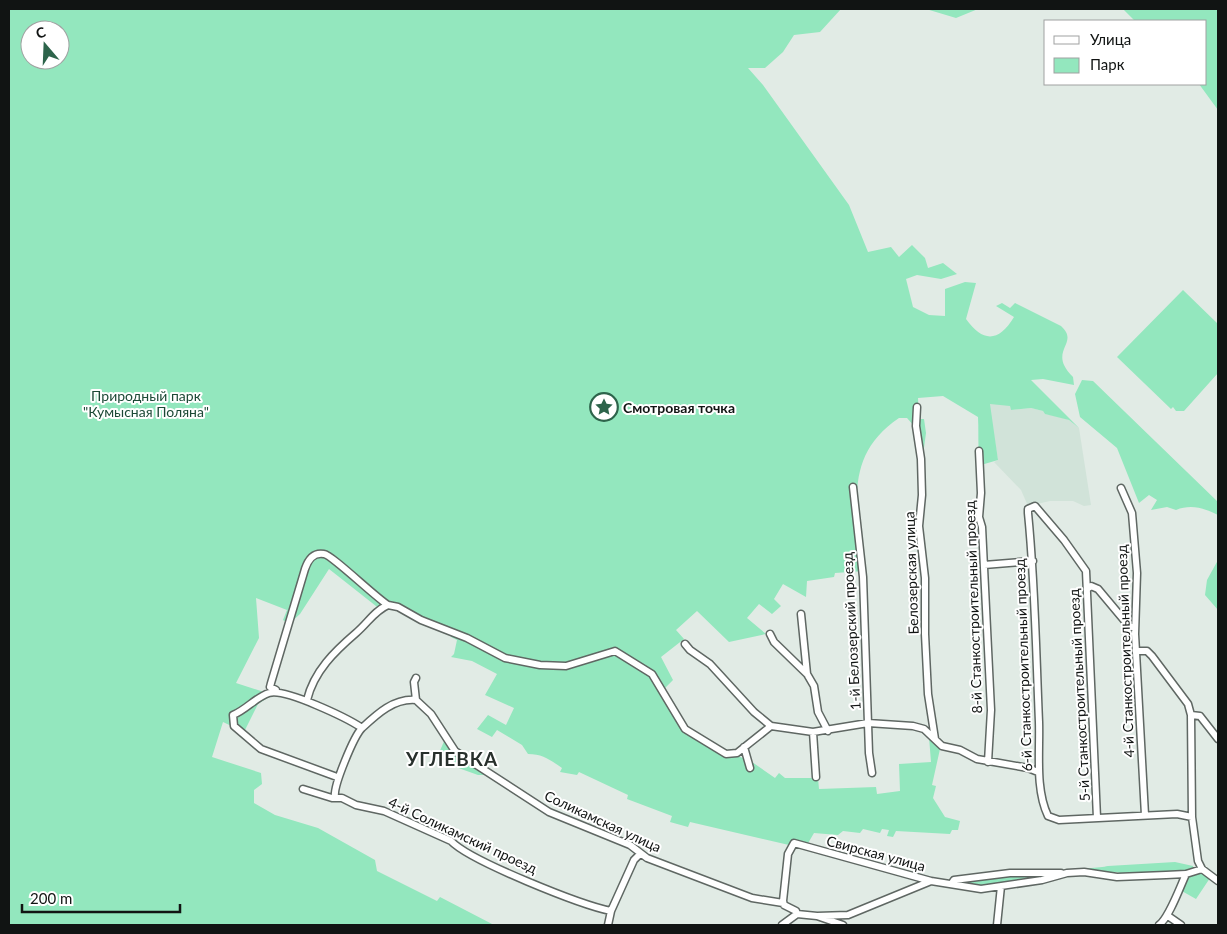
<svg xmlns="http://www.w3.org/2000/svg" width="1227" height="934" font-family="Lato,sans-serif">
  <style>
    .built { fill: #d1e3d9 }
    .green { fill: #93e7be; fill-rule: evenodd }
    .lines { fill: none; stroke-linecap: round; stroke-linejoin: round }
    .minor-casing { stroke: #5f6763; stroke-width: 9 }
    .minor { stroke: #fff; stroke-width: 6 }
    .labels { text-anchor: middle; dominant-baseline: central; stroke-width: 4; stroke-linejoin: round; paint-order: stroke }
    .park-label { font-size: 14px; fill: #1c4936; stroke: #fff }
    .poi-label { font-size: 14px; font-weight: bold; fill: #111413; stroke: #fff; text-anchor: start }
    .street-label { font-size: 14px; fill: #111413; stroke: #fff }
    .district-label { font-size: 19px; font-weight: bold; letter-spacing: 1px; fill: #28302c; stroke: #fff }
  </style>
  <rect width="100%" height="100%" fill="#e1ebe5"/>
  <path class="built" d="M1000 403 1010 405 1011 410 1031 408 1043 411 1045 414 1058 416 1069 420 1079 428 1091 505 1084 506 1073 501H1050L1028 506 1021 490 994 462 998 460 989 404Z"/>
  <path class="green" d="M9 9H841L820 32 794 35 783 52 765 68H748L763 85 849 205 868 252 891 247 899 257 912 245 925 258 928 268 943 263 957 274 941 279 917 275 906 279 913 307 929 315 945 316V289L965 282 976 283 966 319C983 343 999 342 1014 317L996 306 1002 303 1010 308 1015 303 1061 326C1081 344 1046 350 1073 377L1074 385 1043 379 1031 380 1079 428 1069 420 1045 414 1043 411 1031 408 1011 410 1010 406 990 404 998 460 981 465C977 449 979 434 978 417L943 396 918 398 919 419H924L926 433 923 455 915 427 907 418H899C841 457 858 512 864 571L835 573 834 577 807 581 806 597 783 584 774 599 781 606 772 614 759 604 747 618 766 634 729 642 697 611 676 630 684 639 661 657 673 680 664 689 684 725 710 744 752 762 775 778 779 773 785 778H818L819 789 876 787 877 794 900 791 899 764 931 762 929 737 940 749 932 785 936 786 933 798 945 817 960 821 958 830H952L950 834 896 831 893 837 887 836 889 830 882 829 880 833 863 829 860 833 843 831 838 835 814 833 807 845 793 840 789 845 690 822 688 827 670 822 672 816 627 799 628 795 579 772 577 775 560 772 562 768C550 760 543 754 528 754L522 745 497 730 492 737 477 729 488 715 506 725 514 708 485 695 497 674 472 661 451 657 454 654 457 640 451 637 450 633 391 607 381 610 329 569 300 614 289 624 283 620 287 610 256 598 259 638 236 683 261 691 269 697 258 704 244 732 223 722 212 757 261 773 262 784 254 790V803L275 815 318 828 375 860 377 871 437 901 440 897 494 925H9ZM30 30H60V60H30Z
    M926 9H978L956 18Z
    M1123 9H1218V110L1199 84H1206V21H1135Z
    M1183 290 1218 324V373L1184 411H1176L1173 407 1171 409 1117 357Z
    M1082 380 1093 381 1218 502V515C1204 508 1191 504 1176 510L1167 507 1151 510 1157 500 1149 495 1139 503 1117 448 1080 417 1075 394Z
    M1218 560V610L1205 595 1207 580Z
    M445 739 488 775H478L436 760Z
    M1175 862 1193 866V869L1182 871 1125 874 1116 872H1072C1077 868 1100 868 1108 866Z
    M1196 873H1202L1210 878 1196 899 1180 890 1187 876Z
    M1062 875 982 888 956 882 981 881 1001 876Z"/>
  <g class="lines">
    <defs>
      <path id="minor" d="M917 407 916 426 921 459 922 495 919 526 925 578V634L928 694 935 739
        M979 451 981 493 979 517 982 527 991 710 988 762
        M853 487 863 577 869 753 872 773
        M1121 488 1132 513 1137 573 1135 634 1145 815
        M984 565 1033 561
        M1087 589 1091 586 1098 589 1129 626 1135 628
        M801 614 807 674
        M770 634 774 642 807 674 814 686 818 712 828 731
        M685 644 690 650 710 664 754 712 771 726 813 732 868 723 913 726 924 729 942 746 960 750 977 759 1028 768 1038 772
        M1137 651H1147L1152 656 1188 704 1191 715 1200 716 1218 739
        M416 678 414 682 416 700
        M276 692V690L270 687 271 683 305 569C308 560 313 552 324 554 332 555 375 597 388 605
        M307 700C314 671 335 651 356 633 368 623 374 611 388 605L398 607 421 620 467 638 505 658 540 665 566 666 615 651 652 674 685 729 726 754 737 753 771 726
        M1191 715 1192 817 1198 861 1202 869 1218 881
        M813 732 816 777
        M744 747 750 768
        M337 777 261 749 234 726 233 715C246 710 256 697 269 693 285 688 347 718 362 728
        M303 789 332 798H342L356 805 384 811 451 841C470 861 581 905 611 911
        M335 797C333 786 354 736 362 728 377 714 394 698 416 700L431 714 455 751 549 812 630 845 647 858 752 898 783 903
        M1097 818 1086 571 1064 540 1035 506 1028 509V513C1035 582 1036 652 1039 722 1040 752 1035 789 1048 816L1059 820 1177 814 1192 817
        M952 883 954 880 1010 873H1061
        M797 914 817 916 843 925
        M817 916 848 915 931 881
        M1168 916 1181 925
        M608 925 611 911 634 860 640 854
        M782 925 797 914 796 911 784 905 783 901 788 854 794 843 931 881 981 889 1042 880 1067 873 1084 872 1117 877 1166 875 1186 874 1202 869
        M997 925 1001 886
        M1159 925C1169 918 1180 887 1186 874"/>
    </defs>
    <use href="#minor" class="minor-casing"/>
    <use href="#minor" class="minor"/>
  </g>
  <defs>
    <symbol id="sight-ring" viewBox="-11 -11 22 22"><circle r="9.5" fill="#fff" stroke="#2d644b" stroke-width="1.5"/><path d="M0-6L1.8-2.2L6-1.7L2.9 1.2L3.7 5.4L0 3.3L-3.7 5.4L-2.9 1.2L-6-1.7L-1.8-2.2Z" fill="#2d644b"/></symbol>
  </defs>
  <g fill-rule="evenodd">
    <use href="#sight-ring" x="588" y="391" width="32" height="32"/>
  </g>
  <g class="labels">
    <g class="park-label">
      <text x="146" y="395">Природный парк<tspan x="146" dy="16">"Кумысная Поляна"</tspan></text>
    </g>
    <g class="poi-label">
      <text x="623" y="407">Смотровая точка</text>
    </g>
    <g class="street-label">
      <text transform="translate(911 573) rotate(-92)">Белозерская улица</text>
      <text transform="translate(973 607) rotate(-92)">8-й Станкостроительный проезд</text>
      <text transform="translate(851 631) rotate(-93)">1-й Белозерский проезд</text>
      <text transform="translate(1125 651) rotate(-92)">4-й Станкостроительный проезд</text>
      <text transform="translate(1023 665) rotate(-92)">6-й Станкостроительный проезд</text>
      <text transform="translate(1079 695) rotate(-93)">5-й Станкостроительный проезд</text>
      <text transform="translate(603 821) rotate(25)">Соликамская улица</text>
      <text transform="translate(463 835) rotate(25)">4-й Соликамский проезд</text>
      <text transform="translate(876 853) rotate(15)">Свирская улица</text>
    </g>
    <g class="district-label">
      <text x="452" y="758">УГЛЕВКА</text>
    </g>
  </g>
  <rect width="1227" height="934" fill="none" stroke="#111413" stroke-width="20"/>
  <rect x="1044" y="20" width="162" height="65" fill="#ffffff" stroke="#a0a1a1"/>
  <rect x="1054" y="36" width="25" height="8" fill="#ffffff" stroke="#a0a1a1"/>
  <text x="1090" y="45" font-size="15" fill="#111413">Улица</text>
  <rect x="1054" y="58" width="25" height="15" fill="#93e7be" stroke="#a0a1a1"/>
  <text x="1090" y="70" font-size="15" fill="#111413">Парк</text>
  <g transform="translate(45 45) rotate(341)"><circle r="24" fill="#ffffff" stroke="#a0a1a1"/>
  <path d="M0-4L9 19L0 12L-9 19Z" fill="#2d644b"/>
  <text y="-8" font-size="14" font-weight="bold" text-anchor="middle" fill="#111413">С</text>
  </g>
  <path d="M22 904v8h158v-8" fill="none" stroke="#111413" stroke-width="2.5"/>
  <text x="30" y="904" font-size="15" fill="#111413" stroke="#ffffff" stroke-width="4" paint-order="stroke">200 m</text>
</svg>
